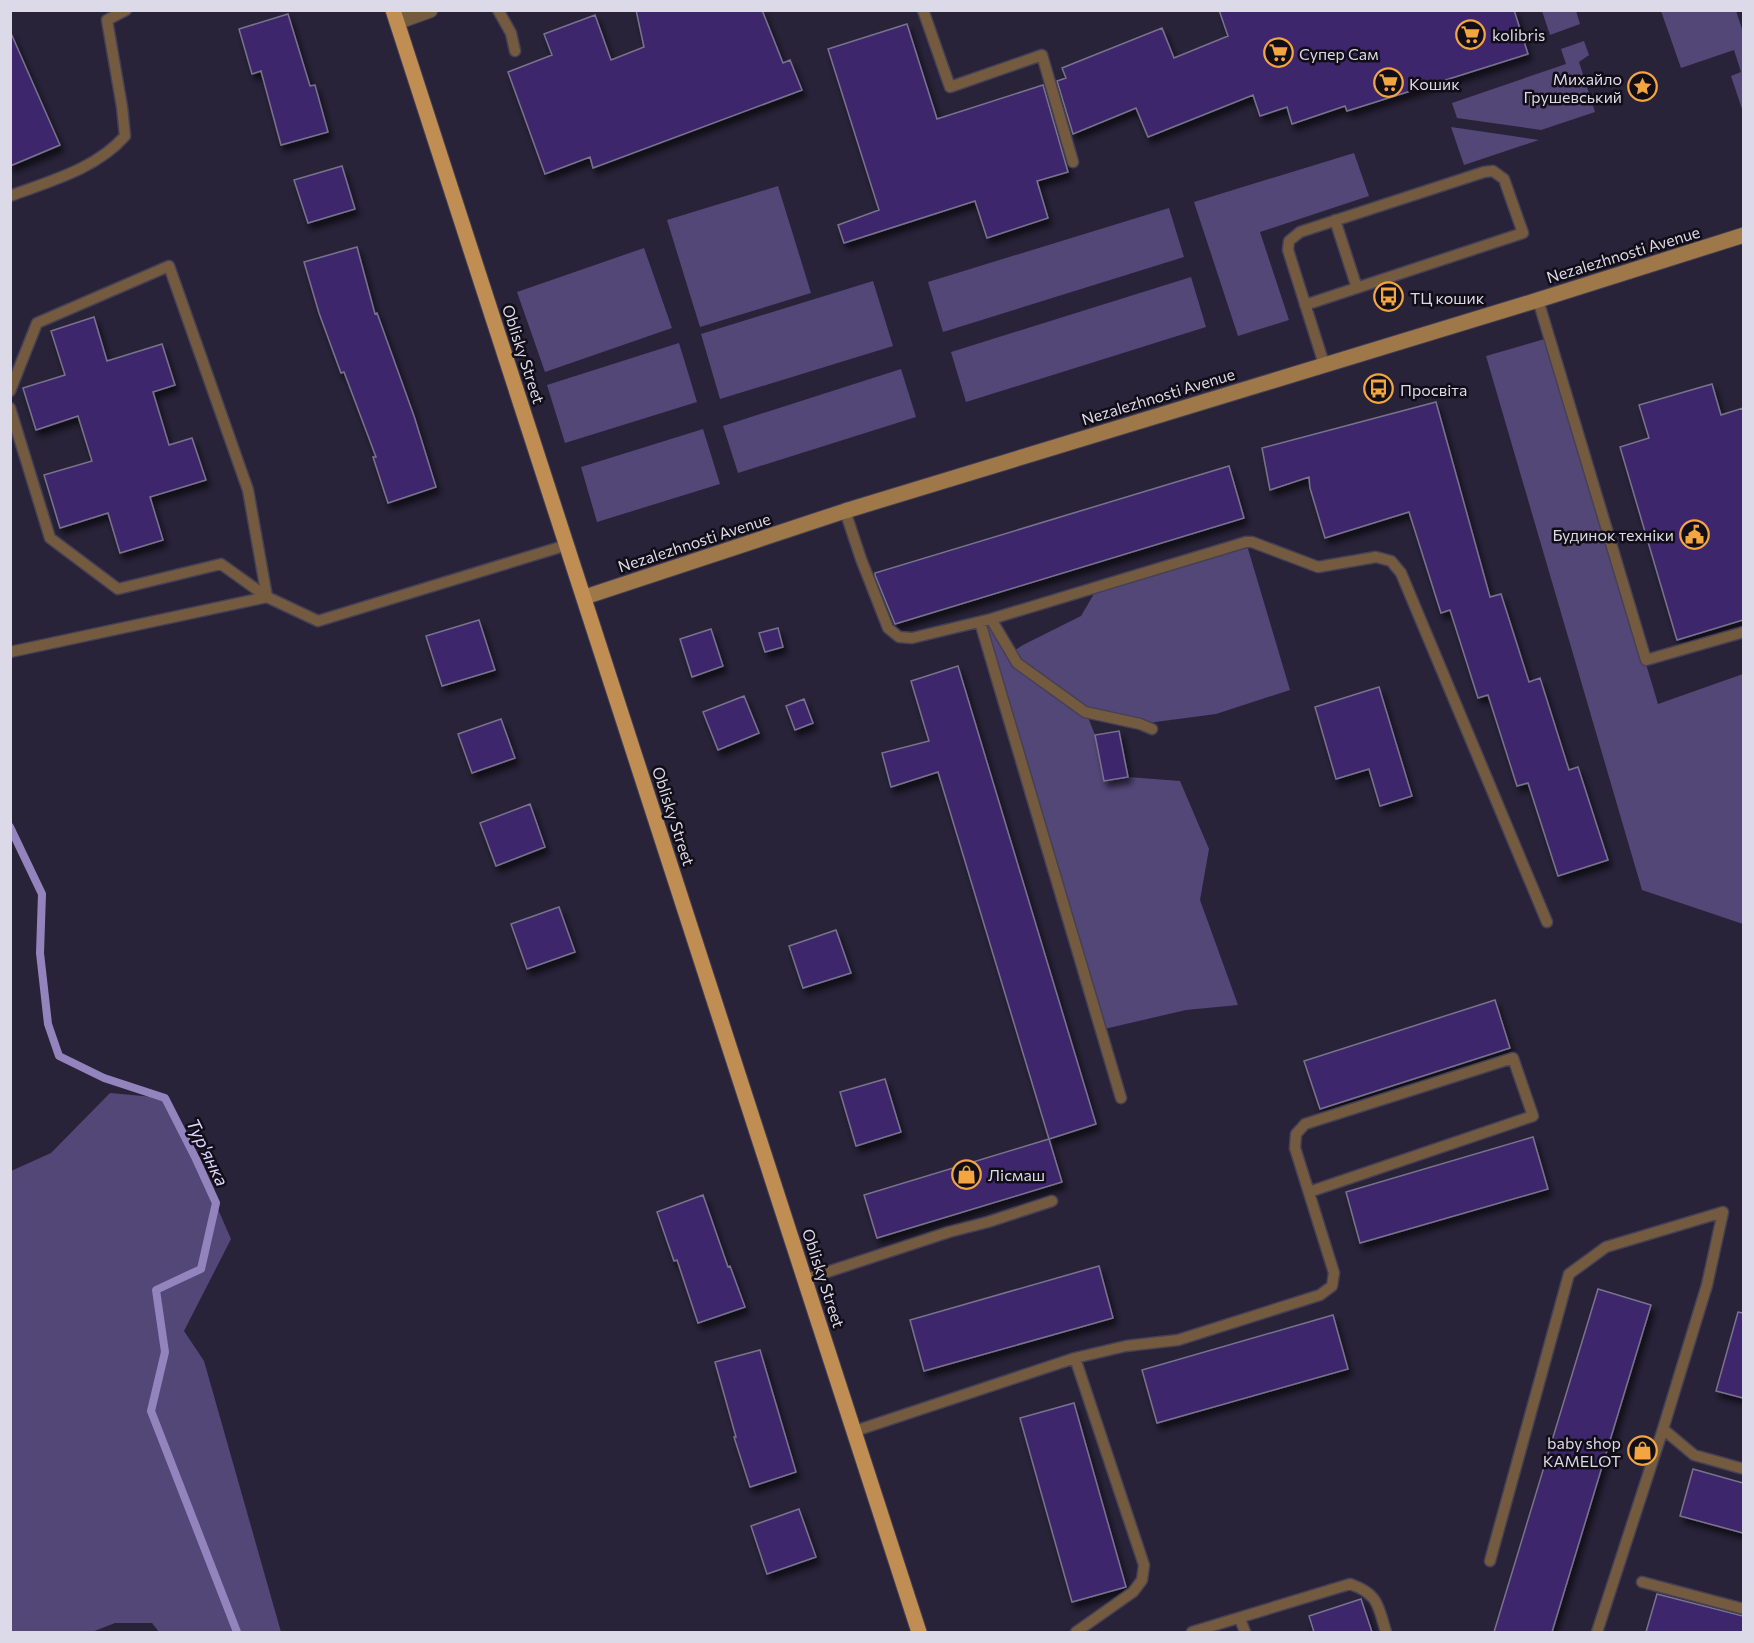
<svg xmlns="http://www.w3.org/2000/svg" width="1754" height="1643" font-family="Commissioner,sans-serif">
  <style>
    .green { fill: #534778 }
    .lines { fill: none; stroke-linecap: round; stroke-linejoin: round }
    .stream { stroke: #9384bd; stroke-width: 8 }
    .building { fill: #3d266c; stroke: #78738d; stroke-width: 1.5; filter: url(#shadow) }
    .service-casing { stroke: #454055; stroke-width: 13 }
    .minor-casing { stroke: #454055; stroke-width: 17 }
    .secondary-casing { stroke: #454055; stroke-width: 17 }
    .primary-casing { stroke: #454055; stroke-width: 17 }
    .service { stroke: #745b3f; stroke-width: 10 }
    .minor { stroke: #745b3f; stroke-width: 15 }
    .secondary { stroke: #9f784a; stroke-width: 15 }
    .primary { stroke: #c08e52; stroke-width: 15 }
    .labels { text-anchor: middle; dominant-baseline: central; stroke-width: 5; stroke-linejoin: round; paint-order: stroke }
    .poi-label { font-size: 16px; fill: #dcd9e8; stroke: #110e18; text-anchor: start }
    .street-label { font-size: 16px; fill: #dcd9e8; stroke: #110e18 }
    .water-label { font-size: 18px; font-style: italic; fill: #ddd5ff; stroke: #110e18 }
  </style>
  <defs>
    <filter id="shadow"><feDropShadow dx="3.5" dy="6" stdDeviation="3" flood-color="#0009"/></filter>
  </defs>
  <rect width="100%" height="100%" fill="#282339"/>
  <path class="green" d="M1542 11H1576L1580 24 1550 35Z
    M1661 11H1736L1743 32V112L1731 76 1741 72 1734 50 1681 68Z
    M1584 41 1589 55 1579 62 1595 112 1541 130 1457 118 1452 103 1566 64 1561 49Z
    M1451 127 1539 140 1464 165Z
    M1354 153 1369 196 1260 232 1289 320 1238 336 1194 202Z
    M778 186 811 293 700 327 667 220Z
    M1169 208 1184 257 943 332 928 282Z
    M644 248 672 328 545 372 517 292Z
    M1191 277 1206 327 966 402 951 352Z
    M873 281 893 346 720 399 701 334Z
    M1548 338 1658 704 1743 674V924L1642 890 1486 356Z
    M679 343 697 402 565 443 547 385Z
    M901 369 916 417 738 473 723 426Z
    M703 429 720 484 597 522 581 467Z
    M1246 542 1290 690 1216 714 1140 724 1086 712 1095 735 1128 777 1180 781 1209 849 1200 900 1238 1005 1186 1010 1100 1030 980 622 991 619 1012 652 1023 645 1081 616 1098 587Z
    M110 1093 165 1098 196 1159 231 1239 184 1331 204 1361 281 1632H159L152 1623H115L92 1632H11V1171L51 1153Z"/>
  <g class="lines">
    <path class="stream" d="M10 827 42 894 40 953 48 1024 59 1056 104 1078 165 1098 196 1159 216 1203 201 1269 156 1290 165 1352 151 1411 237 1632"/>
  </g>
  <path class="building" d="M636 10H762L783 63 790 60 802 90 593 168 590 157 545 174 508 72 552 55 544 34 595 15 611 60 644 47Z
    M1219 10H1514L1528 54 1347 111 1345 106 1292 124 1287 107 1260 116 1253 95 1148 137 1136 108 1073 134 1057 81 1066 78 1062 68 1162 28 1174 58 1228 36Z
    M288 14 310 86 315 85 328 132 281 145 261 71 252 74 239 29Z
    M907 24 937 119 1043 85 1068 172 1037 181 1048 218 987 238 975 201 844 243 838 225 879 210 828 49Z
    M10 31 60 145 10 166Z
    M342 166 355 209 308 223 294 180Z
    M357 247 375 314 377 313 414 416 436 487 388 503 373 457H376L344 372 341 373 319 313 304 262Z
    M94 317 107 361 162 344 175 385 153 392 169 445 192 438 206 480 150 497 163 540 120 553 108 513 60 528 44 475 92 461 78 416 36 430 23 388 65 375 51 331Z
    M1712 384 1721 415 1743 408V620L1677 640 1620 447 1649 438 1639 405Z
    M1436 402 1490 597 1501 594 1529 682 1540 678 1569 770 1578 767 1608 860 1558 876 1528 783 1517 786 1488 695 1478 698 1450 610 1441 613 1409 512 1325 538 1310 488 1309 477 1270 490 1262 448Z
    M1229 466 1244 518 895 624 875 575V573Z
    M479 620 495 670 442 686 426 636Z
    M778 628 783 647 765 652 759 633Z
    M711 629 723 666 692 677 680 639Z
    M958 666 1096 1124 1049 1139 938 772 891 787 882 753 929 741 911 681Z
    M1379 687 1412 796 1380 806 1369 769 1336 779 1315 707Z
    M744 696 759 733 718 750 703 712Z
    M804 699 813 723 795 730 786 706Z
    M501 719 515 758 472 773 458 734Z
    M1119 731 1128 777 1104 781 1095 735Z
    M530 804 545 847 496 866 480 823Z
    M559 907 575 952 527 969 511 924Z
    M836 930 851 973 803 988 789 946Z
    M1495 1000 1510 1048 1320 1109 1304 1061Z
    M885 1079 901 1132 856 1146 840 1092Z
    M1533 1137 1548 1189 1360 1243 1346 1192Z
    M1049 1139 1062 1182 877 1238 864 1195Z
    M703 1195 728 1267 730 1266 745 1307 698 1323 677 1260 674 1261 657 1212Z
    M1099 1266 1113 1318 924 1371 910 1320Z
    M1598 1289 1651 1305 1552 1632H1494Z
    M1738 1312 1743 1313V1398L1716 1391Z
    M1333 1315 1348 1369 1157 1423 1142 1370Z
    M760 1350 796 1472 750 1487 734 1437H736L715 1362Z
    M1074 1403 1126 1587 1072 1602 1020 1418Z
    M1693 1469 1743 1483V1533L1680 1516Z
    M799 1509 816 1557 767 1574 751 1526Z
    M1657 1594 1743 1616V1632H1646Z
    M1361 1599 1372 1632H1314L1309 1616Z"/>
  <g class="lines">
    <defs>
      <path id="service" d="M498 10 511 33 515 51
        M923 10 950 87 1042 55 1073 162
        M10 196C50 181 96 169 125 136L122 107 107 20 126 10
        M1335 220 1357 288
        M1538 300 1646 660 1744 632
        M1305 305 1523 233 1504 179 1493 171 1484 172 1300 232 1289 241 1288 250 1324 364
        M10 391 37 323 169 266 248 490 267 597
        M10 408 50 538 118 589 221 564 267 597
        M845 511 861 559 888 628 899 637 912 638 991 619 1246 542H1252L1318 567 1376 557 1391 561 1401 573 1547 922
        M991 619 1017 663 1085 712 1140 724 1152 729
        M980 622 1121 1098
        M10 652 267 597 318 621 567 545
        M806 1279 949 1232 988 1222 1052 1201
        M1075 1358 1144 1565 1142 1580 1133 1592 1076 1632
        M855 1431 1075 1358 1126 1346 1178 1340 1320 1295 1332 1286 1334 1273 1295 1148 1296 1134 1305 1124 1513 1058 1533 1116 1309 1192
        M1490 1561 1569 1274 1606 1247 1723 1212 1707 1285 1663 1429
        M1642 1582 1744 1609
        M1240 1619 1245 1632
        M1192 1632 1350 1584C1379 1594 1378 1606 1386 1632
        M1597 1632 1663 1429 1694 1455 1744 1469"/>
      <path id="minor" d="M397 22 430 10"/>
      <path id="secondary" d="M585 597 845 511 1538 300 1744 235"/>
      <path id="primary" d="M393 10 919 1632"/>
    </defs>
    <use href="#service" class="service-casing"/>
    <use href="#minor" class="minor-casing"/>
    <use href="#secondary" class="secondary-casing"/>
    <use href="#primary" class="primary-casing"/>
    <use href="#service" class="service"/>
    <use href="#minor" class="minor"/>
    <use href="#secondary" class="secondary"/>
    <use href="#primary" class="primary"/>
  </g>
  <defs>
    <symbol id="supermarket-ring" viewBox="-11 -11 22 22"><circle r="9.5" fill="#110e18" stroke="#f2a541" stroke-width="1.5"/><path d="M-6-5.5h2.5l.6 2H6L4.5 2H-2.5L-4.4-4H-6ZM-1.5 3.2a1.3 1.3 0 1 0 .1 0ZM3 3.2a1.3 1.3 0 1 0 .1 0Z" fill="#f2a541"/></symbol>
    <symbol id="sight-ring" viewBox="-11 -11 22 22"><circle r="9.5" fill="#110e18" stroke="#f2a541" stroke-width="1.5"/><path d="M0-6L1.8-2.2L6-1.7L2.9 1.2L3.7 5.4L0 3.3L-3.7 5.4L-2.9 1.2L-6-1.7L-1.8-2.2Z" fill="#f2a541"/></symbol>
    <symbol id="bus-ring" viewBox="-11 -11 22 22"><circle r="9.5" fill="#110e18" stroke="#f2a541" stroke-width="1.5"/><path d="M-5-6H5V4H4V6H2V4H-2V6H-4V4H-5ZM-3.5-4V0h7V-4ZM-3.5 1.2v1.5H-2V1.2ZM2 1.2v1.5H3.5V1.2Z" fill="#f2a541"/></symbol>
    <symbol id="civic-ring" viewBox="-11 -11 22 22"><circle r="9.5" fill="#110e18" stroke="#f2a541" stroke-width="1.5"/><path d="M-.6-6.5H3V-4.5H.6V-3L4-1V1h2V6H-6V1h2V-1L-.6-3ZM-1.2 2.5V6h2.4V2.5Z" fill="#f2a541"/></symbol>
    <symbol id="shop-ring" viewBox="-11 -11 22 22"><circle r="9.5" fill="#110e18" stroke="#f2a541" stroke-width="1.5"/><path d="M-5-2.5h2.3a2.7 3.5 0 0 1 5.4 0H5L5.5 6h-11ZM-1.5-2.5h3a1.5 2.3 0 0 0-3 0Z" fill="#f2a541"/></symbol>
  </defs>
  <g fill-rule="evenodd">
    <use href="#supermarket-ring" x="1454" y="18" width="33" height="33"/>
    <use href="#supermarket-ring" x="1262" y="36" width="33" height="33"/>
    <use href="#supermarket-ring" x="1372" y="66" width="33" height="33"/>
    <use href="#sight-ring" x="1626" y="70" width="33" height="33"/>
    <use href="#bus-ring" x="1372" y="280" width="33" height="33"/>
    <use href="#bus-ring" x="1362" y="372" width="33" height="33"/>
    <use href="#civic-ring" x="1678" y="518" width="33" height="33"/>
    <use href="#shop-ring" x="950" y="1158" width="33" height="33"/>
    <use href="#shop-ring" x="1626" y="1434" width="33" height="33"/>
  </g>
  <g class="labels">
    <g class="poi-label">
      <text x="1492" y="34">kolibris</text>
      <text x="1299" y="53">Супер Сам</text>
      <text x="1622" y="78" text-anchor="end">Михайло<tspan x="1622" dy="18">Грушевський</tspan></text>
      <text x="1409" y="83">Кошик</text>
      <text x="1410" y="297">ТЦ кошик</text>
      <text x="1400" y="389">Просвіта</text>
      <text x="1674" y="534" text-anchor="end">Будинок техніки</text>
      <text x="988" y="1174">Лісмаш</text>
      <text x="1621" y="1442" text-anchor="end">baby shop<tspan x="1621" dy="18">KAMELOT</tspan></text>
    </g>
    <g class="street-label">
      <text transform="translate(1623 254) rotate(-17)">Nezalezhnosti Avenue</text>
      <text transform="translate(524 354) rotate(72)">Oblisky Street</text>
      <text transform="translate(1158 396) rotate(-17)">Nezalezhnosti Avenue</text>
      <text transform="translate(694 542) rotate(-18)">Nezalezhnosti Avenue</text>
      <text transform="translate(674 816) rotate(72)">Oblisky Street</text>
      <text transform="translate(824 1278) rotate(72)">Oblisky Street</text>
    </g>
    <g class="water-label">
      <text transform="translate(208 1152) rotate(64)">Тур'янка</text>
    </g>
  </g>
  <rect width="1754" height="1643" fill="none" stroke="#dcd9e8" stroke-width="24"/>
</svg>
